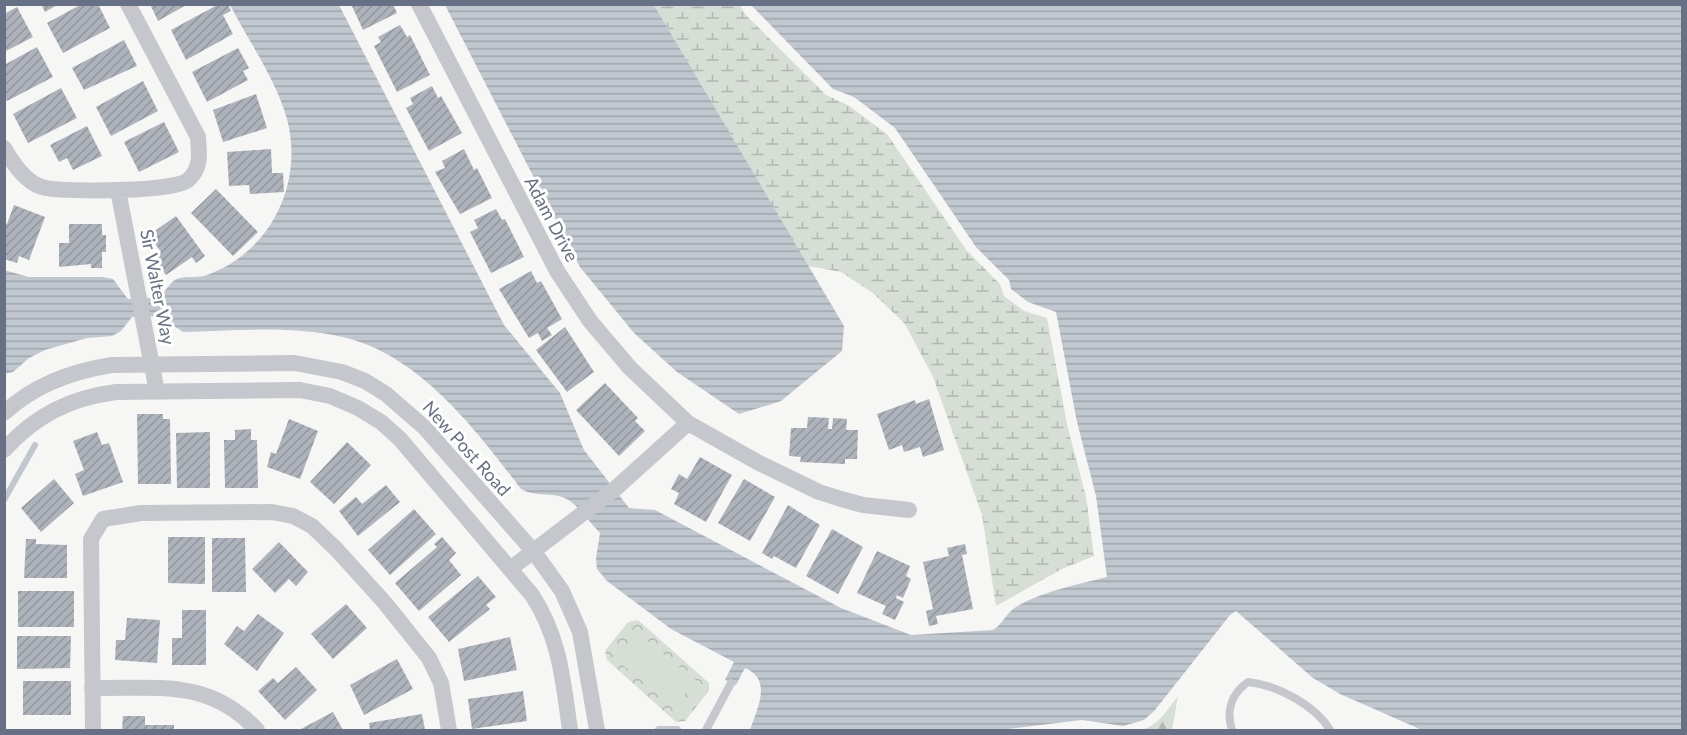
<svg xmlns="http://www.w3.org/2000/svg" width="1687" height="735" font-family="Lato,sans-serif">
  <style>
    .forest { fill: url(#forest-firs) }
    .wetland { fill: url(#wetland-marsh) }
    .park { fill: url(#park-crowns) }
    .pitch { fill: #d7ded5 }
    .water { fill: url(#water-rules) }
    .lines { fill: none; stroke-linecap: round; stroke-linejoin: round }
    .stream { stroke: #c1c7ce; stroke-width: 6 }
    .building { fill: url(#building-hatch) }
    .lane { stroke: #c5c7cc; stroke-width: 8 }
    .street { stroke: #c5c7cc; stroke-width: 16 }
    .labels { text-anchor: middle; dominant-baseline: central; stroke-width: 6; stroke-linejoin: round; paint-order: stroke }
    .street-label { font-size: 18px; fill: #677084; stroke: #fff }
  </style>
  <defs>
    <pattern id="forest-firs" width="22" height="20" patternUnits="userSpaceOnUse" patternTransform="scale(1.5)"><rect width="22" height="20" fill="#d7ded5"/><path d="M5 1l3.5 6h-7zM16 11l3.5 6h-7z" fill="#b2b8b2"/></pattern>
    <pattern id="wetland-marsh" width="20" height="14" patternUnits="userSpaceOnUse" patternTransform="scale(1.5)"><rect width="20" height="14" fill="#d7ded5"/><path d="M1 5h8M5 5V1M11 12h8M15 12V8" fill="none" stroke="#b2b8b2"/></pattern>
    <pattern id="park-crowns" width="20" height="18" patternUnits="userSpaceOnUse" patternTransform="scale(1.5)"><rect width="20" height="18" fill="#d7ded5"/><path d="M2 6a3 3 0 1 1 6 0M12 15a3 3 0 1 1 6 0" fill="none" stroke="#b2b8b2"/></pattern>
    <pattern id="water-rules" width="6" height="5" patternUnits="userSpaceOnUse" patternTransform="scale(1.5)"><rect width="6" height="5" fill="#c1c7ce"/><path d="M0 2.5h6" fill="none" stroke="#a1a6ad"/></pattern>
    <pattern id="building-hatch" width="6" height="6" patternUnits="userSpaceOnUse" patternTransform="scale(1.5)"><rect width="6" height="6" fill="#aeb2ba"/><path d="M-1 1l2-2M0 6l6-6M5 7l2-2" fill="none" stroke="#91959d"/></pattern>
  </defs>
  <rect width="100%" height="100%" fill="#f6f7f4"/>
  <path class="forest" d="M1178 696 1172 730H1141C1158 726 1168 709 1178 696Z"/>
  <path class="wetland" d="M654 5H740L745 14 826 95 848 105 887 134 967 251 1000 284 1004 296 1024 311 1047 318 1067 424 1086 497 1094 556 1062 569 996 606 982 515 933 377 905 324 873 293 841 272 808 266Z"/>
  <path class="park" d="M638 620 709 683V691L685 721 676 722 607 660 605 651 628 622Z"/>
  <path class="pitch" d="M641 636 696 681 674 707 619 662Z"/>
  <path class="water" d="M230 5H339L504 325 560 393 584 450 629 508 655 510 841 608 911 635 993 630C1003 624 1006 613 1016 607 1040 592 1080 584 1107 577L1096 496 1077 422 1056 312 1028 302 1011 289 1009 280 976 247 895 128 854 97 833 89 751 5H1682V730H1422L1340 694 1313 678 1236 611 1230 615 1155 710 1144 720 1123 726 1082 720 1000 730H750C757 709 773 680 745 668L736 685 725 680 734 662 671 629 607 581 597 569 596 558 600 533C589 522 577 502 562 497 548 492 535 497 521 489 476 430 420 355 343 337 293 326 234 330 183 332L171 324 167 316 132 317 121 331 112 336 87 338 45 350 29 358 13 372 5 374 4 270 29 277H103L113 279 128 299C137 298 153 299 160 295 168 290 170 280 180 278 189 276 199 278 207 275 271 252 304 183 287 119 277 81 248 40 230 5Z
    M445 5H654L844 326 842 351 781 401 739 414 677 372 634 333 580 267Z"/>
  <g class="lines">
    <path class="stream" d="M4 500 35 445"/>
  </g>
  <path class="building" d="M41 4H59L45 12Z
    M82 4H98L110 28 63 53 47 23Z
    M150 4H188L158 21Z
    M219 4H228L231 11 223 15 233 34 186 60 171 30Z
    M351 4H393L397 13 363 30Z
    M17 7 33 37 4 52V14Z
    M400 25 407 37 410 35 430 75 397 92 374 46 381 42 378 37Z
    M124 40 137 66 84 90 72 68Z
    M37 47 53 77 7 101 4 96V65Z
    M238 48 249 68 243 71 248 80 207 102 192 72Z
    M143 81 158 111 111 136 96 107Z
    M432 86 438 98 441 96 462 133 429 151 406 108 413 104 410 98Z
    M61 88 77 118 28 143 13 114Z
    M256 94 267 128 223 142 213 110Z
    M164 122 179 152 139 172 124 142Z
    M87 126 102 156 73 170 67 158 59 162 50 145Z
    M271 149 272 173H283L284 192 250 194 249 185 229 186 227 152Z
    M464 149 474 170 477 168 492 198 460 214 435 172 445 168 442 161Z
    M216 189 258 232 233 256 191 213Z
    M14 205 45 217 29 260 19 256 17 263 4 259V223L7 224Z
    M496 209 502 220 505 219 524 257 491 273 470 232 478 228 474 220Z
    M176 216 205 256 196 263 192 257 166 275 154 258 161 252 149 235Z
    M69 224H102V235H106V252H102V268H91V264L59 267V243H69Z
    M531 271 537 283 541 281 562 319 547 328 552 335 542 341 538 333 529 338 499 289Z
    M565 327 594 372 567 392 536 350Z
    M605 383 638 418 635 421 645 431 619 456 576 410Z
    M929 399 944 450 923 457 920 447 904 452 902 445 889 450 877 414 915 400 916 404Z
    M137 414H163V419H170L171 484H138Z
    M808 417 829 418 828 429H832L833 418 847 419 846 430H858L857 459H845V464L800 462 801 457 789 456 791 428H807Z
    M289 419 318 431 300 479 267 467 271 452 276 454Z
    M251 429V440H257L258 488H225L224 440H235V430Z
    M97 432 102 445 109 443 123 482 83 496 75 474 84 470 73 441Z
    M210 432V488H177L176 433Z
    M347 442 371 465 334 504 310 482Z
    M700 457 732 475 706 522 674 504 679 493 671 489 679 474 687 479Z
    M54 479 74 503 41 532 21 508Z
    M744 479 775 497 750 541 718 523Z
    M386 485 400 502 358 536 339 511 356 497 362 504Z
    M788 505 820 525 796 568 774 556 772 559 762 553Z
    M414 509 436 534 390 575 368 550Z
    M832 529 863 547 838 594 806 576Z
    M168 537H205V584L168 583Z
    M442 537 456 553 449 560 461 575 419 611 395 583 437 547 434 544Z
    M212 538H245L246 592H212Z
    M26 539H36V544L67 545V578H24Z
    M279 542 308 572 296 586 289 579 275 593 252 569Z
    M965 544 967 554 962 555 973 609 936 616 938 624 929 626 926 611 933 609 923 562 949 556 947 548Z
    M877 551 910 566 906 576 911 579 903 598 897 595 896 598 904 602 895 620 882 614 886 606 857 593Z
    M478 576 496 597 486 605 490 609 449 642 428 617Z
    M18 591H74V627H18Z
    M346 604 367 628 333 659 311 634Z
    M182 610H206V665H172V638H182Z
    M258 614 284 633 257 671 224 644 237 626 244 631Z
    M127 618 160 620 157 663 115 660 116 640H125Z
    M17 636H71L70 668 17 669Z
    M510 637 517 670 464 681 458 649Z
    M397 659 413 689 364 715 350 685Z
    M296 667 317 690 285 720 258 691 273 678 278 683Z
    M23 681H71V715H23Z
    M523 691 527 721 472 729 468 699Z
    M333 712 343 730H299Z
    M422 714 425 730H370L369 723Z
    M123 716H145V725H174V730H122Z"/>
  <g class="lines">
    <path class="lane" d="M659 730H677
      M706 730 731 683
      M1232 730C1226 711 1231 694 1248 682 1277 685 1315 705 1330 730"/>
    <path class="street" d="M419 4 557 271 590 321 630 368 688 423 759 463 819 492 841 499 863 505 909 510
      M4 148C13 164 27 185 46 188 66 192 176 192 188 180 202 168 199 153 198 137L128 4
      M118 190 157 392
      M4 413C34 385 73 371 112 365L295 363 342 372 365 381 386 394 425 428 534 552 562 591 580 632 597 730
      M4 450C36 415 70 398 116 392L300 390 330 396 358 408 381 422 400 439 532 595C560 638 563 680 570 730
      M510 569 616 488 688 423
      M92 688C158 689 208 678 257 730
      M93 730 91 539 103 519 141 513 272 512 293 516 312 526 337 550 385 603 429 658 441 683 449 730"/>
  </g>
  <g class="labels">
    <g class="street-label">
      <text transform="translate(552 219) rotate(62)">Adam Drive</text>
      <text transform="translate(158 287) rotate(79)">Sir Walter Way</text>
      <text transform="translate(467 448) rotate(48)">New Post Road</text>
    </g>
  </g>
  <rect width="1687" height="735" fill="none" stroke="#677084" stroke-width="12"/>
</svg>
